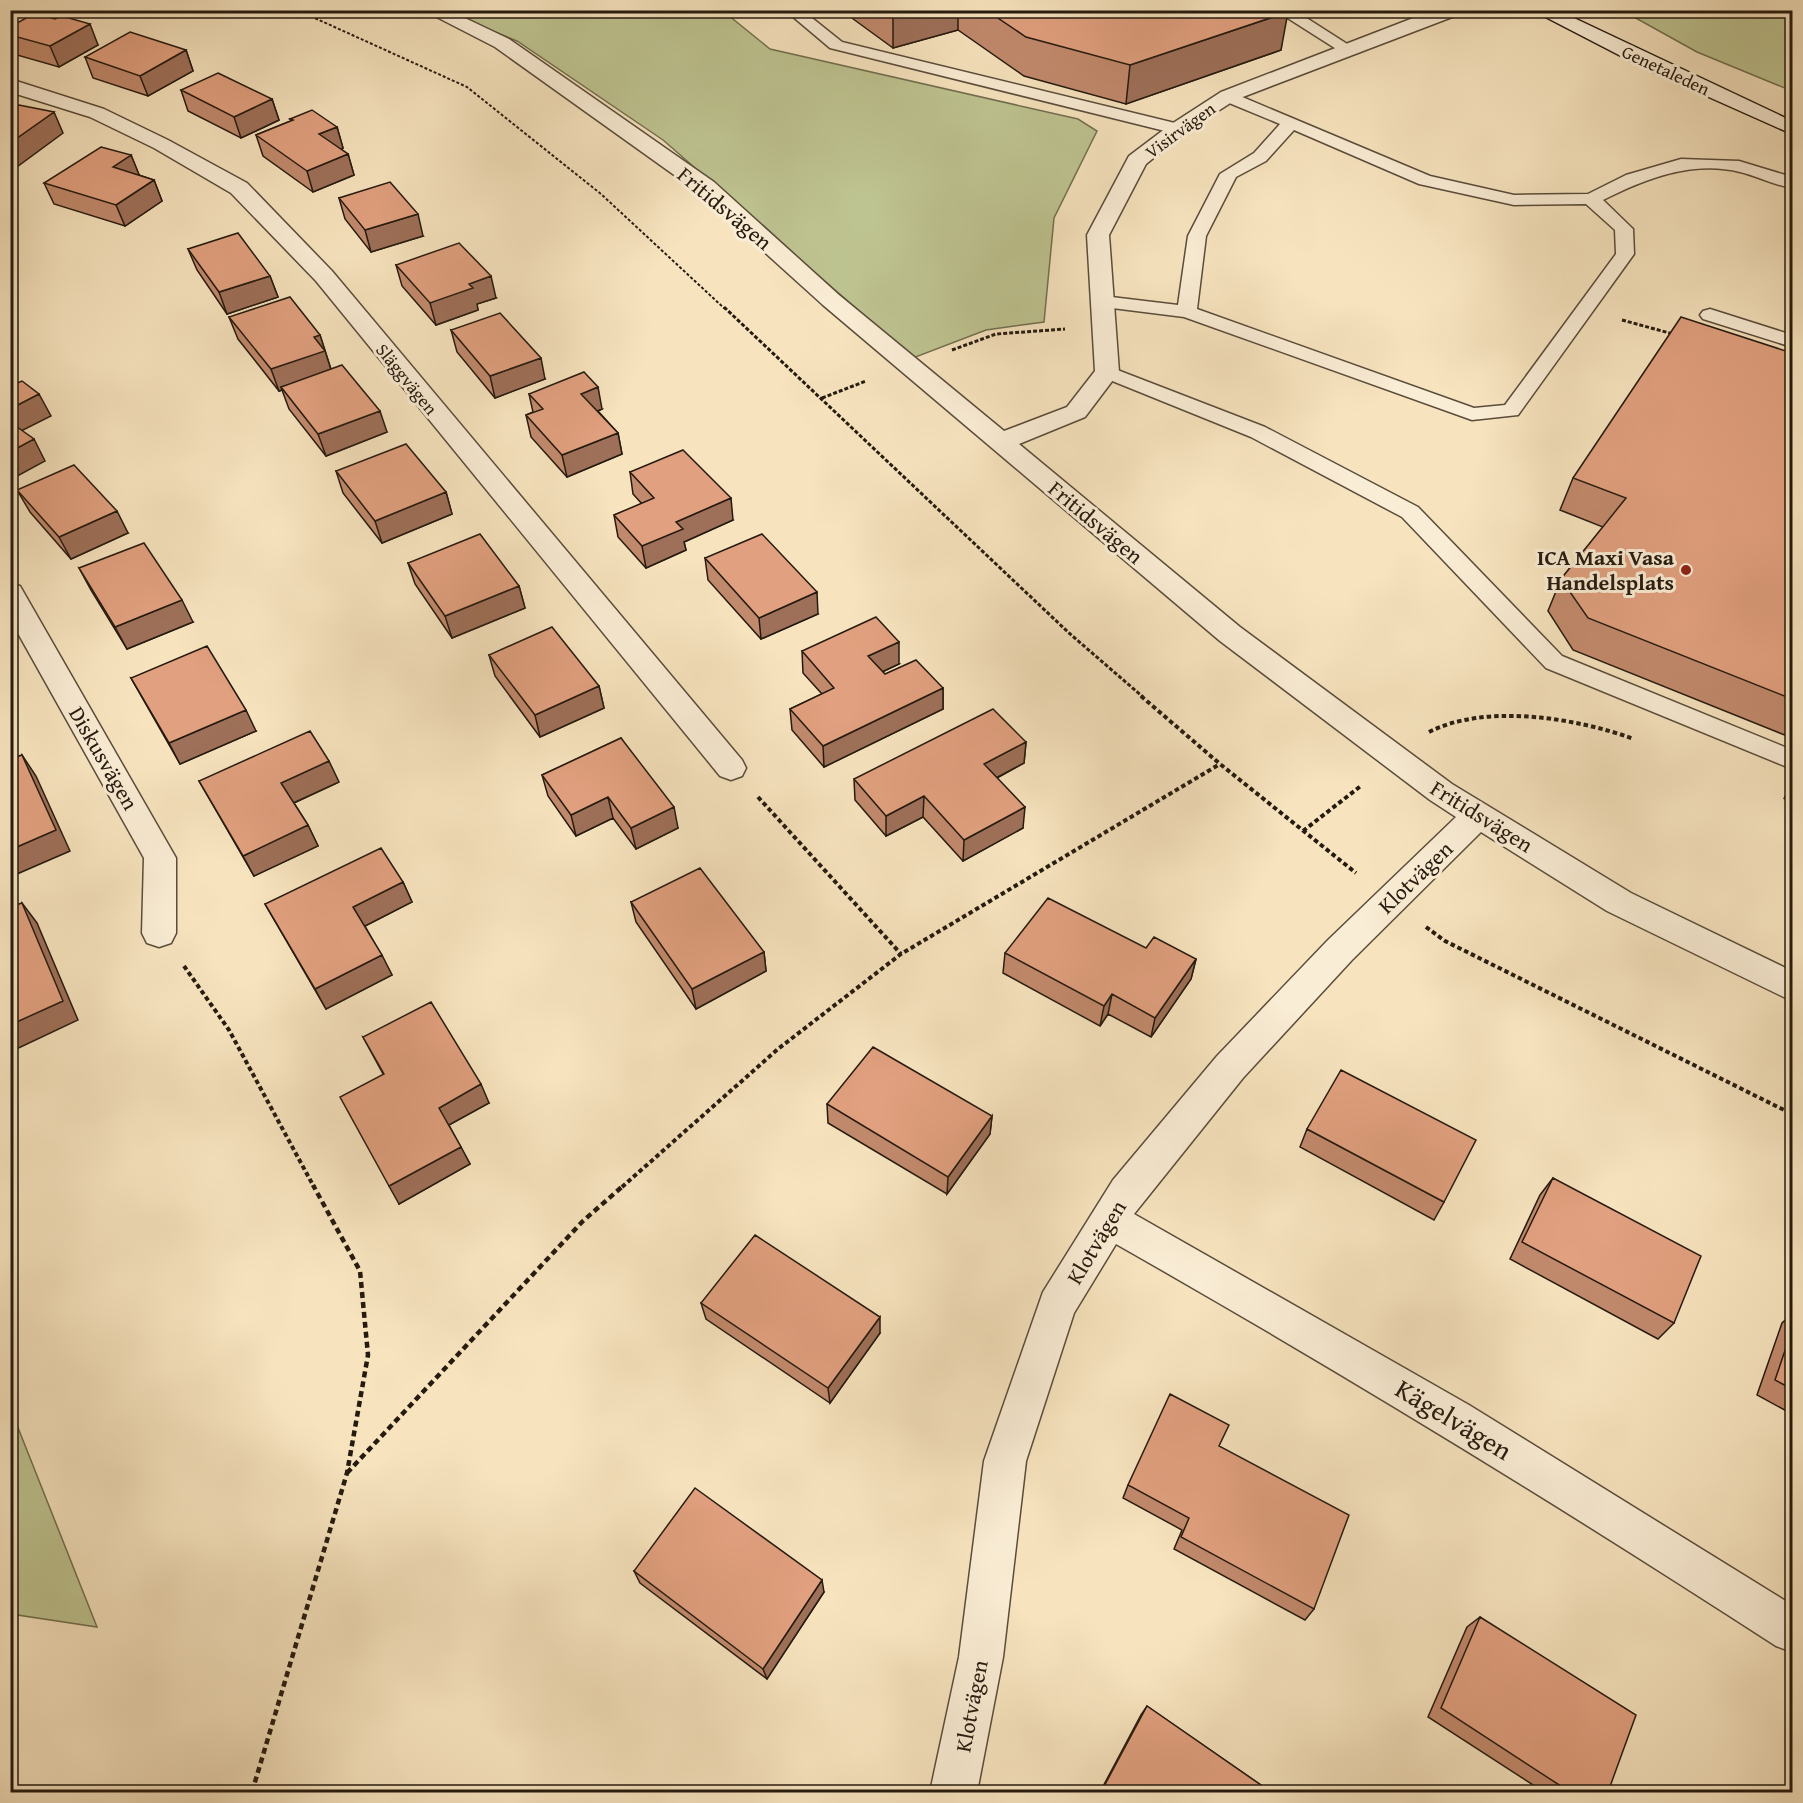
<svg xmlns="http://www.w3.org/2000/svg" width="1803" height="1803" font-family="'Gentium Book Plus',serif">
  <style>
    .green { fill: #bec491; stroke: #726f50; stroke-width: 1.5 }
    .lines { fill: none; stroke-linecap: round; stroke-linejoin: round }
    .lane-casing { stroke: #5a4c3b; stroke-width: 3 }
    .street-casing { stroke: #5a4c3b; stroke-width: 3 }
    .secondary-casing { stroke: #251a0f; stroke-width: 3 }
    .path-far3 { stroke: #251a0f; stroke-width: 2; stroke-dasharray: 3 2; stroke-linecap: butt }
    .path-far2 { stroke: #251a0f; stroke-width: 3; stroke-dasharray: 4 2; stroke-linecap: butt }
    .path-far1 { stroke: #251a0f; stroke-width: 4; stroke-dasharray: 4.5 3; stroke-linecap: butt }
    .path { stroke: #251a0f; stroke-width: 4.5; stroke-dasharray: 6 4; stroke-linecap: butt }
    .lane { fill: #faedd5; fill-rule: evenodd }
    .street { fill: #faedd5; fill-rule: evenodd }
    .secondary { fill: #faedd5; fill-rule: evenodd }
    .wall { fill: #c28a6d; stroke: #251a0f; stroke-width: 1.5 }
    .shaded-wall { fill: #9e7059; stroke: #251a0f; stroke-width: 1.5 }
    .building { fill: #e1a07f; stroke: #251a0f; stroke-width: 1.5 }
    .poi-dot { fill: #8f2418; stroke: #faedd5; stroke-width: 2 }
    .labels { text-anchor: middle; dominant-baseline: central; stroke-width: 6; stroke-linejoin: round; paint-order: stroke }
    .far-street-label { font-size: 18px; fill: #251a0f; stroke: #faedd5 }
    .street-label { font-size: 22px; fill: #251a0f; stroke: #faedd5 }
    .poi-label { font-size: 22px; font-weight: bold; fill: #251a0f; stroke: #faedd5; text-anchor: end }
    .near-street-label { font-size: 27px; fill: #251a0f; stroke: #faedd5 }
  </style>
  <rect width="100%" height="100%" fill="#f7e4bf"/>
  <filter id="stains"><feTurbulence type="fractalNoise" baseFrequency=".00333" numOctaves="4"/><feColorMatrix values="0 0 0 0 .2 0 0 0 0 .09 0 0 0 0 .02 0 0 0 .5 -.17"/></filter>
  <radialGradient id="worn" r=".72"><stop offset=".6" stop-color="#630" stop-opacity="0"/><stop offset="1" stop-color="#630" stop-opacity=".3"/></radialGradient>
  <path class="green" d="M443 11H723L770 49 1078 119 1097 131 1054 218 1044 322 986 330 913 358 663 140 517 41Z
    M1623 11H1792V91L1697 52Z
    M10 1410H11L97 1627 11 1614Z"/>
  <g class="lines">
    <defs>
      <path id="lane" d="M785 10H802L842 42 1183 125 1185 129 1177 134 830 48Z
        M1275 10H1294L1355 49 1353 52H1341Z
        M1228 91 1430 176 1514 195 1588 194 1626 175 1681 159 1739 161 1792 177V188C1774 185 1757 176 1740 172 1692 160 1645 179 1603 200L1633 229 1634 254 1518 415 1472 420 1184 317 1096 306 1093 302 1103 296 1178 305 1188 236 1220 174 1254 153 1280 124 1222 100 1220 96 1222 92ZM1294 130 1419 184 1514 205 1586 204 1615 230 1616 254 1505 405 1474 408 1197 309 1206 236 1236 177 1266 161Z
        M1710 309 1792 335V347L1703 319 1700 315 1703 311Z
        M1107 366 1265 427 1418 507 1562 656 1792 750V769L1546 668 1402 517 1251 437 1100 376 1097 372 1100 368Z"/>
      <path id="street" d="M10 10H26L10 21Z
        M423 10H448L509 39 714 182 839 295 1004 431 1067 407 1095 371 1087 235 1129 156 1170 125 1221 92 1434 10H1462L1460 14 1235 100 1184 133 1146 164 1109 235 1119 372 1085 417 1019 444 1240 627 1452 784 1631 893 1792 971V1001L1607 911 1481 832 1352 960 1243 1078 1134 1214 1469 1405 1792 1605V1652L1776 1646C1560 1506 1340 1371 1116 1244L1074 1313 1026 1461 1003 1657 977 1792H930L959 1657 984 1461 1043 1292 1113 1180 1217 1056 1328 940 1456 817 1430 800 1220 641 823 305 698 192 495 47Z
        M10 79 104 109 168 140 247 183 332 271 742 760 746 768 742 776 731 780 720 776 316 281 231 193 154 148 90 117 10 92Z
        M10 584 20 586 24 593 176 858V933L171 943 159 947 147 943 142 933 144 858 10 619Z"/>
      <path id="secondary" d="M1532 10H1557L1792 121V134L1646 69Z"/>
    </defs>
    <use href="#lane" class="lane-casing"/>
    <use href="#street" class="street-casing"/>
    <use href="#secondary" class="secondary-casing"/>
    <path class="path-far3" d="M297 10 467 87 601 194 725 309"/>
    <path class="path-far2" d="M724 307 1069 633 1143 697
      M1622 320 1673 334
      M952 350 996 334 1065 329
      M822 398 866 381"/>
    <path class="path-far1" d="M1141 696 1220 764 1356 873
      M1429 732C1486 703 1576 718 1634 739
      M758 797 901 954
      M1784 797 1792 801
      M1303 831 1362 785
      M1426 927 1445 941 1792 1114
      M184 966 229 1030 314 1187
      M622 1187 778 1049 901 954 1220 764"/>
    <path class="path" d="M347 1473 583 1221 624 1185
      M252 1792 347 1473 368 1355 360 1271 313 1185"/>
    <use href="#lane" class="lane"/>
    <use href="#street" class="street"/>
    <use href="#secondary" class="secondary"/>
  </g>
  <path class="wall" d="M841 10H1286L1281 50 1126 104 1024 76 958 30 893 48Z
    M55 19 98 45 59 67 10 53V27Z
    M186 50 193 71 148 96 93 78 85 57Z
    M181 90 272 99 279 120 241 138 188 111Z
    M290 119 337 127 343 148 341 149 348 154 354 175 313 192 263 156 256 135 291 121Z
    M131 155 139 175 154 180 162 201 125 226 54 204 44 183Z
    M339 198 423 236 371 252 345 219Z
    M188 249 270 276 278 297 227 314 197 270Z
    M396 265 496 298 477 304 478 310 436 325 402 286Z
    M229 317 320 335 331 369 387 432 326 456 289 409 282 390 279 391 238 339Z
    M451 330 545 379 495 398 457 352Z
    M1792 353V738L1573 650 1548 611 1561 579 1603 527 1560 510 1573 478Z
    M529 394 602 409 598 411 618 433 622 454 567 477 531 437 526 415 533 412Z
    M336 471 446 492 452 514 382 543 343 493Z
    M630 472 733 520 684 542 686 550 646 568 618 537 614 515 642 504 633 494Z
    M17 490 128 533 71 559 30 512Z
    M705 558 818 614 761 639 708 580Z
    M408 563 519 586 525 608 452 638 415 584Z
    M79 568 193 622 127 649 91 590Z
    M802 651 899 664 882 672 885 674 943 688V709L824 767 792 730 790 709 822 694 803 673Z
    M489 655 599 686 604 708 540 737 495 676Z
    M131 678 256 731 180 764Z
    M621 738 678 828 636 849 613 818 576 836 548 796 542 775Z
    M1026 742 1024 763 997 778 1023 828 963 861 923 817 886 836 855 800 854 779Z
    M199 781 339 782 294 803 308 825 318 846 254 876Z
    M403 882 412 902 365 926 392 975 326 1009 265 904Z
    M631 902 764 952 766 971 696 1009 636 922Z
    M1146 948 1196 959 1191 979 1151 1037 1108 1014 1100 1026 1003 973 1005 953Z
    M363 1037 489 1103 449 1125 470 1164 399 1204 383 1074Z
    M827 1104 992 1116 990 1134 947 1194 828 1123Z
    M1307 1129 1444 1202 1434 1220 1300 1147Z
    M1553 1178 1674 1323 1658 1339 1510 1259 1540 1195Z
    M701 1303 880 1333 830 1403 706 1319Z
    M1792 1314V1414L1757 1395 1782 1323Z
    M1219 1446 1314 1609 1305 1620 1174 1549 1182 1530 1123 1498 1128 1485Z
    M634 1571 824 1592 767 1679 640 1583Z
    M1480 1617 1608 1792H1544L1428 1717 1467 1627Z
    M1147 1706 1271 1792H1100L1141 1715Z"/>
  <path class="shaded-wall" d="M893 10H958V30L893 48Z
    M1288 12 1281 50 1126 104 1130 65Z
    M90 24 98 45 59 67 50 46Z
    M186 50 193 71 148 96 140 76Z
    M272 99 279 120 241 138 234 117Z
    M54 112 63 133 10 172V143Z
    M337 127 343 148 325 155 319 134Z
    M348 154 354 175 313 192 307 171Z
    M131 155 140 177 113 167Z
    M154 180 162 201 125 226 116 205Z
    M418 214 423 236 371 252 365 230Z
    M270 276 278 297 227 314 219 292Z
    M491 276 496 298 477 304 478 310 436 325 430 303 469 284Z
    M320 335 332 373 281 387 282 390 279 391 271 369 314 337Z
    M541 358 545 379 495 398 490 376Z
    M598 387 602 409 586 416 581 394Z
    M39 394 51 416 11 436 10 435V409Z
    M380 411 387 432 326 456 318 434Z
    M618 433 622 454 567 477 562 455Z
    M34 439 45 461 10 480V452Z
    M446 492 452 514 382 543 375 521Z
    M731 498 733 520 684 542 686 550 646 568 642 546 676 522Z
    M117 511 128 533 71 559 59 537Z
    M519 586 525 608 452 638 445 616Z
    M817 592 818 614 761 639 759 618Z
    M182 600 193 622 127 649 115 627Z
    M899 642V664L869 678 868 656Z
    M599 686 604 708 540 737 535 715Z
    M943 688V709L824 767 823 746Z
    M246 710 256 731 180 764 169 743Z
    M10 729 15 738 10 740Z
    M1026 742 1024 763 983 785 984 764Z
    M22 755 36 776 70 851 10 877V850Z
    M329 761 339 782 291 804 281 783Z
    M924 796 923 817 886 836V816Z
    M608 797 613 818 576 836 571 815Z
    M674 807 678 828 636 849 631 828Z
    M1025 807 1023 828 963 861 964 840Z
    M308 825 318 846 254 876 243 856Z
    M403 882 412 902 363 927 353 907Z
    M22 903 37 923 78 1020 10 1052V1025Z
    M764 952 766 971 696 1009 692 989Z
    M382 955 392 975 326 1009 315 989Z
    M1196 959 1191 979 1151 1037 1155 1018Z
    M1112 994 1108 1014 1100 1026 1104 1006Z
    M481 1084 489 1103 447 1126 439 1108Z
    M992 1116 990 1134 947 1194 948 1177Z
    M461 1147 470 1164 399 1204 389 1186Z
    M880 1317V1333L830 1403 828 1388Z
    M822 1580 824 1592 767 1679 763 1669Z"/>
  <path class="building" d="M986 10H1286L1288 12 1130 65 1026 37Z
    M35 13 55 19 62 16 90 24 50 46 10 35V27Z
    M130 32 186 50 140 76 85 57Z
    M218 73 272 99 234 117 181 90Z
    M19 105 54 112 10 143V111Z
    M312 110 337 127 319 134 348 154 307 171 256 135 293 120 290 119Z
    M101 147 131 155 113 167 154 180 116 205 44 183Z
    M390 182 418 214 365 230 339 198Z
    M238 233 270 276 219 292 188 249Z
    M459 243 491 276 469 284 473 288 430 303 396 265Z
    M290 297 320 335 314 337 325 351 271 369 229 317Z
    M500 313 541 358 490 376 451 330Z
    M1681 317 1792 353V699L1588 618 1561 579 1626 498 1573 478Z
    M342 365 380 411 318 434 281 387Z
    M584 372 598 387 581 394 618 433 562 455 526 415 543 409 529 394Z
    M22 381 39 394 10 409V386Z
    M10 422 34 439 10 452Z
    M406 444 446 492 375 521 336 471Z
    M683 450 731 498 676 522 683 529 642 546 614 515 654 498 630 472Z
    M74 465 117 511 59 537 17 490Z
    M480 534 519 586 445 616 408 563Z
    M762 534 817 592 759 618 705 558Z
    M144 543 182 600 115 627 79 568Z
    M876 617 899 642 868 656 885 674 916 660 943 688 823 746 790 709 834 688 802 651Z
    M552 627 599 686 535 715 489 655Z
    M207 646 246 710 169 743 131 678Z
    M993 709 1026 742 984 764 1025 807 964 840 924 796 886 816 854 779Z
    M310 731 329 761 281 783 308 825 243 856 199 781Z
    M621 738 674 807 631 828 608 797 571 815 542 775Z
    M22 755 56 830 10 850V759Z
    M381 848 403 882 353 907 382 955 315 989 265 904Z
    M700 868 764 952 692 989 631 902Z
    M1048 898 1146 948 1154 937 1196 959 1155 1018 1112 994 1104 1006 1005 953Z
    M22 903 63 1001 10 1025V907Z
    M431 1002 481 1084 439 1108 461 1147 389 1186 340 1097 384 1074 363 1037Z
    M873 1047 992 1116 948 1177 827 1104Z
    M1341 1070 1476 1140 1444 1202 1307 1129Z
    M1553 1178 1701 1256 1674 1323 1522 1242Z
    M755 1235 880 1317 828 1388 701 1303Z
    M1792 1330V1389L1775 1380Z
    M1170 1394 1229 1425 1219 1446 1349 1515 1314 1609 1181 1537 1189 1518 1128 1485Z
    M695 1488 822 1580 763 1669 634 1571Z
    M1480 1617 1636 1715 1608 1792H1570L1441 1708Z
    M1147 1706 1271 1792H1101Z"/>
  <circle class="poi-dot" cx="1686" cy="570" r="6"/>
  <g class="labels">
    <g class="far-street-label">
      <text transform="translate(1666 70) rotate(25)">Genetaleden</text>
      <text transform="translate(1180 130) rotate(-36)">Visirvägen</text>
      <text transform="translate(407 379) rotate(51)">Släggvägen</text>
    </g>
    <g class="street-label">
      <text transform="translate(725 208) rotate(40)">Fritidsvägen</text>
      <text transform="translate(1096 522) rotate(40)">Fritidsvägen</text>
      <text transform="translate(104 758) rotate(60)">Diskusvägen</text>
      <text transform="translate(1482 816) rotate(32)">Fritidsvägen</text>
      <text transform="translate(1415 877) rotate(-44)">Klotvägen</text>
      <text transform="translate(1096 1242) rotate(-59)">Klotvägen</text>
      <text transform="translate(971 1706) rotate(-79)">Klotvägen</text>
    </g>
    <g class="poi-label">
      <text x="1674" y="557">ICA Maxi Vasa<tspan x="1674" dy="25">Handelsplats</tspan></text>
    </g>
    <g class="near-street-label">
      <text transform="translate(1454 1419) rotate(31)">Kägelvägen</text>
    </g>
  </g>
  <rect width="1803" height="1803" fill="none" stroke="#f7e4bf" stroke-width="36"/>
  <rect x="12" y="12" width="1779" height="1779" fill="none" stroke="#251a0f" stroke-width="3"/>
  <rect x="18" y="18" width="1767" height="1767" fill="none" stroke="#251a0f" stroke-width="1.5"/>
  <rect width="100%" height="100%" filter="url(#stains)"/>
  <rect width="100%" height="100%" fill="url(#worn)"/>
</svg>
